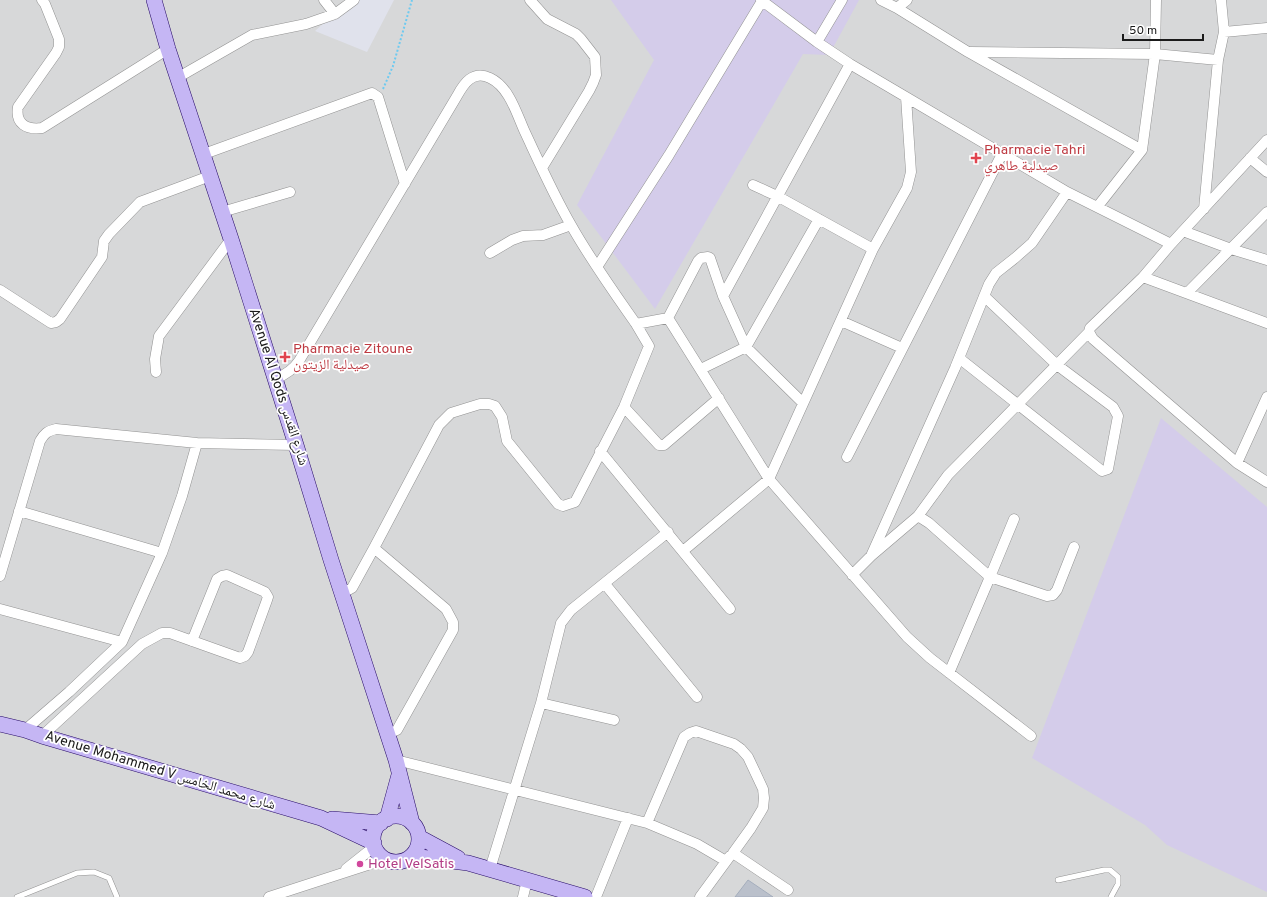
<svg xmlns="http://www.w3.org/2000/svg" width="1267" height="897" font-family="Overpass,'Noto Naskh Arabic',sans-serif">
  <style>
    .residential { fill: #d7d8d9 }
    .farmland { fill: #d4ccea }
    .building { fill: #bac0cb; stroke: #a4adbc }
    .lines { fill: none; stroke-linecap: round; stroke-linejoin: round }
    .lane-casing { stroke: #929292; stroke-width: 6 }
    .street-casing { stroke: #929292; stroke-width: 11 }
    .secondary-casing { stroke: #270b68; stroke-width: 16 }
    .path { stroke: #6ecaf0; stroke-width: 2; stroke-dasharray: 2 2; stroke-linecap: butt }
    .lane { stroke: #fff; stroke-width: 5 }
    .street { stroke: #fff; stroke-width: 10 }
    .secondary { stroke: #c5b6f4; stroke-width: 15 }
    .health-dot { fill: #e0444e; stroke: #fff; stroke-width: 1.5 }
    .hotel-dot { fill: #d1479c; stroke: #fff; stroke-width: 1.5 }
    .labels { text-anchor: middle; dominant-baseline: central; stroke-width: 3.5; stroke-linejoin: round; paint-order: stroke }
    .health-label { font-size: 14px; fill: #be3a42; stroke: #fff; text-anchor: start }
    .street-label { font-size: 14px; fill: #1b1b1b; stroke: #fff }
    .hotel-label { font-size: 14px; fill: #b23c85; stroke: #fff; text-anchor: start }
  </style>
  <rect width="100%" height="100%" fill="#e0e2ec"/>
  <path class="residential" d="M0 0H349L315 31 367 52 394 0H1267V897H0Z"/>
  <path class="farmland" d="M611 0H859L829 55 803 54 655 309 577 205 654 60Z
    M1161 418 1267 507V892L1167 845 1145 825 1032 758Z"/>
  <path class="building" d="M748 880 773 897H735Z"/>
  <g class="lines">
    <defs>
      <path id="lane" d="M1058 880 1104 870H1110L1118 877V884L1111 897
        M17 897 77 873 94 872 109 878 117 897"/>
      <path id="street" d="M42 0 45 4 59 39V47L56 53 18 107C15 124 27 130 42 128L168 49
        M324 0 335 14
        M530 0 547 19 576 34 581 39 595 57 596 75 593 83 589 91 542 168
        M761 0 817 42 850 64 906 97 1067 192 1171 244
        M881 0 897 8 968 52 1142 150
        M897 8 907 0
        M1224 32 1267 28
        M817 42 842 0
        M970 52 1155 54 1218 60
        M177 78 252 35 306 24 335 14 354 0
        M204 154 372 93 378 97 405 184
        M1250 158 1267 172
        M753 185 777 196 873 249
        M1098 206 1142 150 1155 54 1156 0
        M1204 209 1218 60 1224 32 1221 0
        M222 212 290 192
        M1183 231 1231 249 1267 260
        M490 253 512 240 523 236 543 235 571 225
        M597 267 669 155 762 1
        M1143 277 1171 244 1267 140
        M0 290 51 323 56 322 60 319 102 257 104 241 109 234 140 202 210 176
        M1187 293 1267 212
        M723 296 850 64
        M668 318 769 479 907 637 930 658 1031 736
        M668 318 698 261 701 258 708 257 710 258 723 296 746 347 803 403
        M841 321 902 348
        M1267 323 1143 277 1090 328 1089 332 1093 339 1237 463 1267 482
        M959 358 1092 463 1102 471 1108 469 1118 416 1113 407 1057 365 984 296
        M701 369 746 347 819 219
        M156 372 155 359 159 336 231 239
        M275 379C285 375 293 370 299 361L457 96C464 83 473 70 490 78 509 87 516 112 524 130 539 162 553 194 571 225 590 259 613 291 636 324L668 318
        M624 407 659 445H664L719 398
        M600 451 730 609
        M847 457 1002 154
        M1237 463 1267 397
        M19 511 162 553
        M918 516 948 475 1089 332
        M374 548 446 609 453 622V630L397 730 388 734
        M683 551 769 479 873 249 907 188 911 172 906 97
        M871 556 955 368 989 284 996 273 1015 258 1032 243 1067 192
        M852 575 871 556 918 516 929 523 990 577 1014 519
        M0 576 40 441C44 434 47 431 56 429L197 443 296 445
        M605 584 697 697
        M343 593 352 588 374 548 439 425 451 413 480 404H489L495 406 502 417 507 441 558 504 563 506 575 502 624 407 649 346 636 324
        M0 609 122 642
        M949 673 990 577 1047 596 1053 595 1057 590 1074 547
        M541 703 614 720
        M25 730 69 692 122 642 162 553 182 496 197 443
        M42 736 142 644 162 633H170L240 658 245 656 248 652 267 600 268 597 265 592 227 575 222 576 217 579 192 641
        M396 760 647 823 697 844 726 861
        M647 823 684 737 690 733 696 731 734 744 741 749 748 757 763 789 764 798 763 808 751 828 733 853 788 890
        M346 869 375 846
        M490 869 541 703 561 623 571 610 668 532
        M269 897 386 859
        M523 897 527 880
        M596 897 628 818
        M700 897 730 856"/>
      <path id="secondary" d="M154 0 168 49 231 239 296 445 331 560 396 760 412 823
        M0 724 25 730 42 736 321 818 374 843
        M373 839a23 23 0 1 1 46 0a23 23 0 1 1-46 0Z
        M332 819 381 823
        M387 819 399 775
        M419 837 458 858
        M412 856 468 863 585 897"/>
    </defs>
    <use href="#lane" class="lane-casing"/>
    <use href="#street" class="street-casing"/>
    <use href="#secondary" class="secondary-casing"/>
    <path class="path" d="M383 89 393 66 412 0"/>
    <use href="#lane" class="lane"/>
    <use href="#street" class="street"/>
    <use href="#secondary" class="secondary"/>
  </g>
  <g class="health-dot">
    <path d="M974 152h4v4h4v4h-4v4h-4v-4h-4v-4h4z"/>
    <path d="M283 351h4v4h4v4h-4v4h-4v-4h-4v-4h4z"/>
  </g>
  <circle class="hotel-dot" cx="360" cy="864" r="4"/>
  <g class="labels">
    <g class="health-label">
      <text x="984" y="150">Pharmacie Tahri<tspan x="984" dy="16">صيدلية طاهري</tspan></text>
      <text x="293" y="349">Pharmacie Zitoune<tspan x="293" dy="16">صيدلية الزيتون</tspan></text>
    </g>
    <g class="street-label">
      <text transform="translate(278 387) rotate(72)">Avenue Al Qods شارع القدس</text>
      <text transform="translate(160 771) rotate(17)">Avenue Mohammed V شارع محمد الخامس</text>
    </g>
    <g class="hotel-label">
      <text x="368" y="864">Hotel VelSatis</text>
    </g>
  </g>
  <path d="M1123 34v6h80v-6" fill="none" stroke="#1b1b1b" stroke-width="2"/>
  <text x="1129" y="34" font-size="12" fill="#1b1b1b" stroke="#ffffff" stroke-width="3" paint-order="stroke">50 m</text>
</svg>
